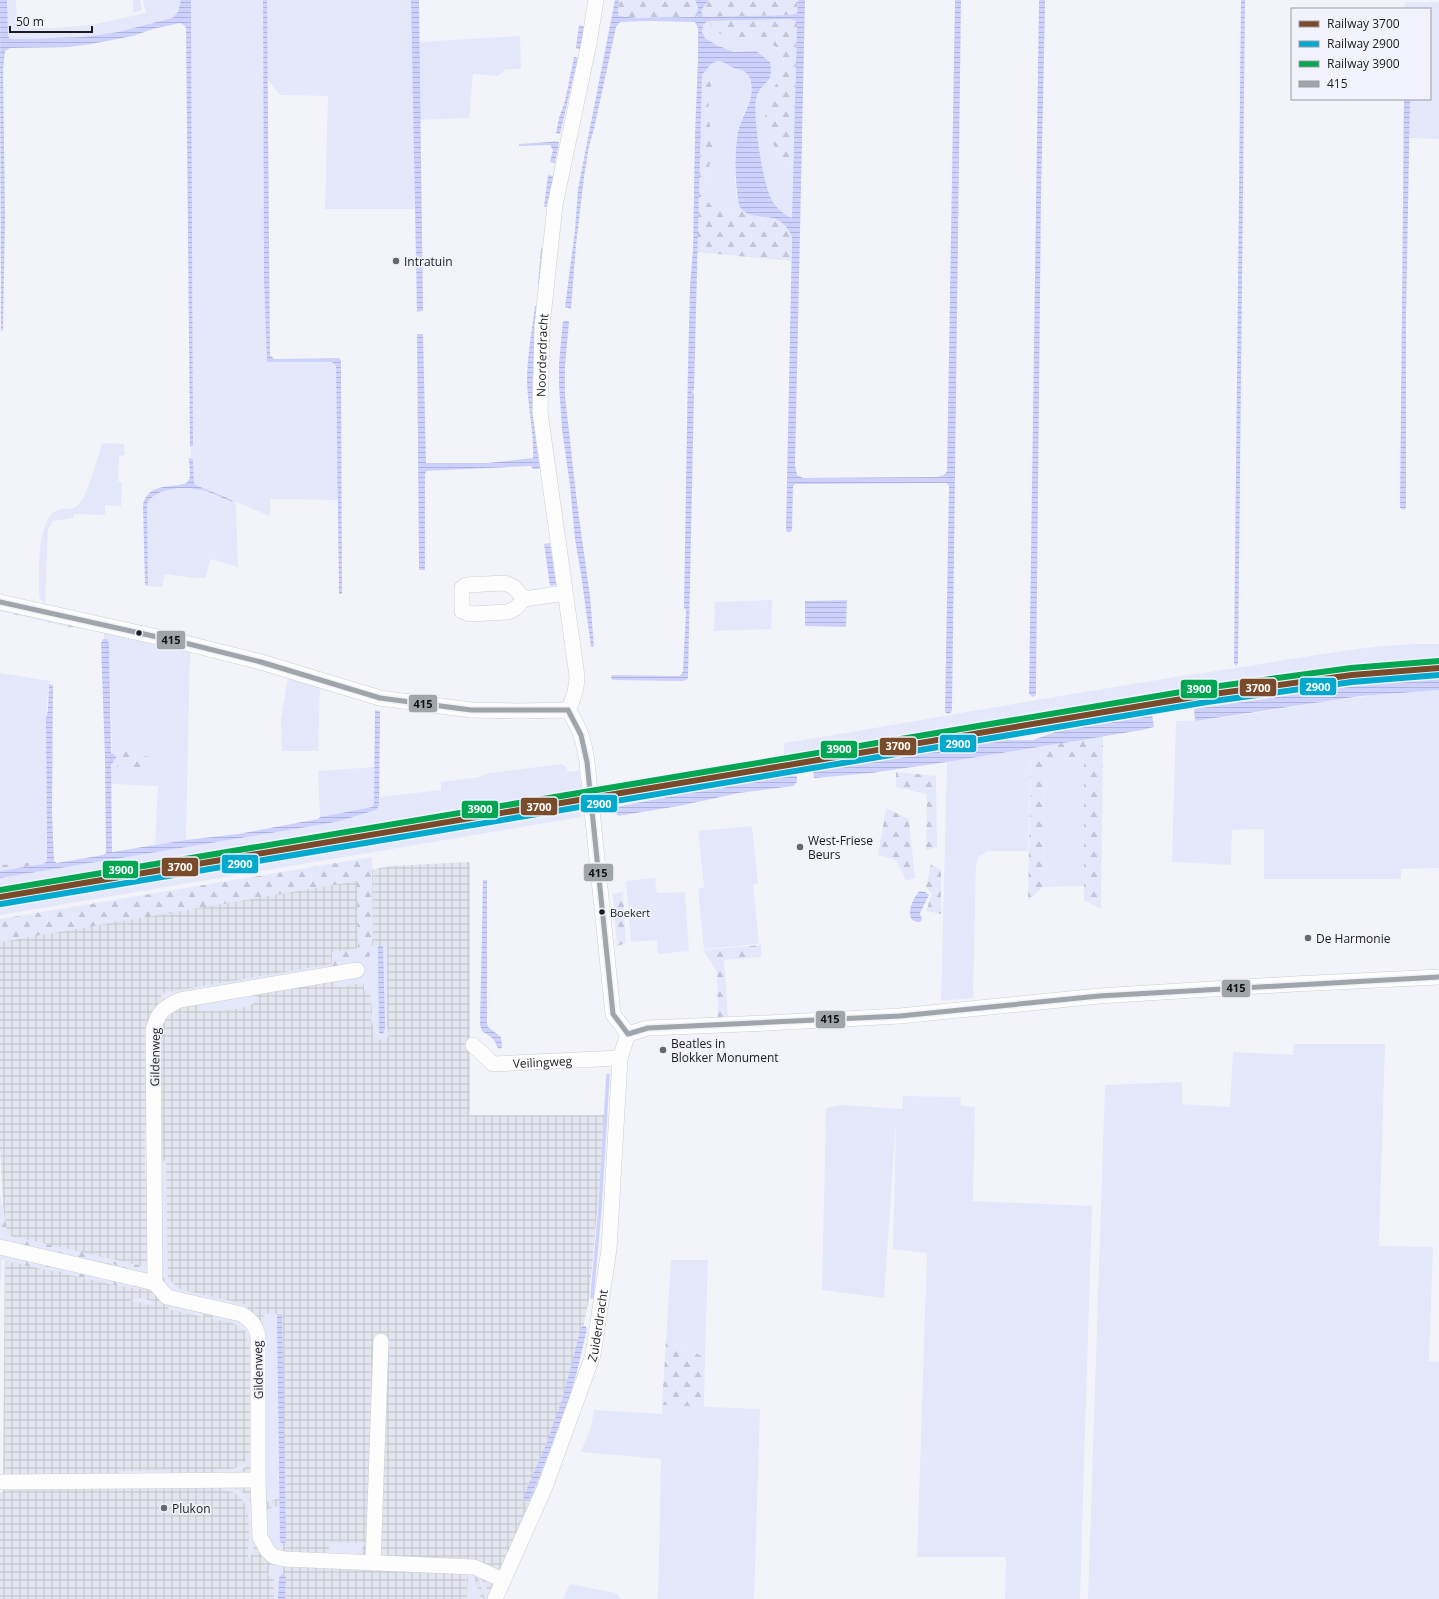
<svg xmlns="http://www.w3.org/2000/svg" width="1439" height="1599" font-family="'Open Sans',sans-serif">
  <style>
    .built { fill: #e3e5ef }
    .industrial { fill: url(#industrial-grid) }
    .green { fill: #e5e8fb }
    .forest { fill: url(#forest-firs) }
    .water { fill: url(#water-rules); fill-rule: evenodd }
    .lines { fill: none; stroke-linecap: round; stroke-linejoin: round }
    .stream { stroke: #ccd2fd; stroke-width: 3.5 }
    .minor-casing { stroke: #cecfd3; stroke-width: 16 }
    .minor { stroke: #fdfdfe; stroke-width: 15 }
    .bus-1-casing { stroke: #f1f2fb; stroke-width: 8 }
    .bus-1 { stroke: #a0a5aa; stroke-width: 5 }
    .rail-1-casing { stroke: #f1f2fb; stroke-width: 9 }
    .rail-2-casing { stroke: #f1f2fb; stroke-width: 9 }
    .rail-3-casing { stroke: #f1f2fb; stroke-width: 9 }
    .rail-1 { stroke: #7a4b2a; stroke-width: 6 }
    .rail-2 { stroke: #00a9ce; stroke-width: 6 }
    .rail-3 { stroke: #00a651; stroke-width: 6 }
    .poi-dot { fill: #67686b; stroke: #f1f2fb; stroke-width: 1.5 }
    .bus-dot { fill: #1c1c1f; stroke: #f1f2fb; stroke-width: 1.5 }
    .labels { text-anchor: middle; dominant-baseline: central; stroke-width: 3.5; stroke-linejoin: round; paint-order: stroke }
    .bus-label { font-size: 11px; fill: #1c1c1f; stroke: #f1f2fb; text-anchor: start }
    .poi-label { font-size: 12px; fill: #1c1c1f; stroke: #f1f2fb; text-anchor: start }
    .street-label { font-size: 12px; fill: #1c1c1f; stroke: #f1f2fb }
    .line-badge { stroke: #f1f2fb; stroke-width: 1.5 }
    .badge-label { font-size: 11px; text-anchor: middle; font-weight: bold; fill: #fff }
    .pale-badge-label { font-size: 11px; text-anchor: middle; font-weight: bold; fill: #111 }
  </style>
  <defs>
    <pattern id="industrial-grid" width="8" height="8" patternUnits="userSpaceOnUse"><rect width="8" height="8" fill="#e3e5ef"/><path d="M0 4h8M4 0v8" fill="none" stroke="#c2c4cc"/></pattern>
    <pattern id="forest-firs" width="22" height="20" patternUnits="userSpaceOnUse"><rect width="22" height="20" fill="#e5e8fb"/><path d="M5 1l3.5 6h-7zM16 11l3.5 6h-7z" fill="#c4c6d7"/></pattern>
    <pattern id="water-rules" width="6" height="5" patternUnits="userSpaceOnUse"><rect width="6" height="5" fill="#ccd2fd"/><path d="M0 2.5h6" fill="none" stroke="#afb4d8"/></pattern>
  </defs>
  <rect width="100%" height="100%" fill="#f3f4f9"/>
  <path class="built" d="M582 795 580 808 0 904V894Z"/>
  <path class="industrial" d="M470 862V1115H606L589 1299 577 1357 538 1484 488 1599H0V1493L3 1492 5 1238 0 1148V942L391 866Z"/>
  <path class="green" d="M7 0H16L17 18 21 24 29 28H56L96 24 146 13 143 0H181L178 12 172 18 118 32 83 37 17 39H10L7 35Z
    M133 0H140L142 10 133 13Z
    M191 0H263L264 280 267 362H332L336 365 338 500 270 499V516L236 502 238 567 211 559 205 578H195L165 574 162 587 148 586 147 504C153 490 180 486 194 489 207 491 220 498 233 501V499L195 486 194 482 193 459 191 458V447L193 446Z
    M267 0H411L416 209H325L328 96 280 95 267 79Z
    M1405 2H1439V139L1403 138 1404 99H1430V9H1405Z
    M709 21 713 30 731 37 757 38 767 41 781 53 784 62V68L769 102 765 126 768 136 785 164 793 170 792 218 788 217C783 213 776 208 773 202 764 188 756 131 755 114 755 105 757 94 762 87L741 52C727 52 694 41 704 22Z
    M520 36 521 69H506L498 76 473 74 469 118 420 120 419 42Z
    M719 61C725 62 728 66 733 68 735 69 739 68 742 70 763 80 745 109 740 123 735 138 732 196 741 209 732 212 726 213 717 210 696 202 712 163 713 147 714 138 710 128 709 120 707 106 709 93 712 80L702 74C709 70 710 62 719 61Z
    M102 443 124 444 125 455 119 456 118 481 122 482 121 506 105 505V515L74 514 73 518 53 521 48 529 45 605 39 597C40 574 36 536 50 516 59 504 68 512 77 506 87 499 98 456 102 443Z
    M772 600 771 629 714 631 715 602Z
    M104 633 190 652 186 840 155 845 158 786 111 784 112 754 109 643 107 639H104Z
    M1413 644H1439V666L1369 670 1155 701 784 764V743C932 719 1080 691 1229 669 1290 660 1351 647 1413 644Z
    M0 673 50 681C46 692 49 706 46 718L47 861 0 865Z
    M288 677 320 686 318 751H282L281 720Z
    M1439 690V868L1401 869V878L1398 879H1264V829L1232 830 1231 865 1172 862 1176 721C1208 721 1241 715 1273 710 1328 701 1383 692 1439 690Z
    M1031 749 1028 851H988L978 857 976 866 973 998 941 1001 947 762 1007 751Z
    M1085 757 1084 886 1043 887 1045 760Z
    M562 764 565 766 569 772 579 770 582 795 0 894V878L319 825 340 821 376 810 379 806 380 797 441 790V782L479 777 489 773Z
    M374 767V804L372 807 320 817 318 771Z
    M580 808 581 817 0 915V904Z
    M752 826 758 883 753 885 759 944 704 949 698 889 704 887 698 831Z
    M655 878 657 893 685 892 689 951 658 954 657 940 631 942 626 881Z
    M371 946H378L379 1033 385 1028 383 946H387V1026L389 1036 383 1040 375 1039 373 1037V1025L371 1021 372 1009 370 991 364 990V984H349L348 986 337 987 335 982 370 955Z
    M332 964V969L175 995 164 999 161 998 162 993Z
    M252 994 257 997V1001C244 1012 218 1010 201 1011L200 1006 202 1003Z
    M1294 1044H1385L1379 1246 1433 1247 1429 1361 1439 1362V1599H1088L1105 1085 1182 1082V1104L1230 1107 1233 1052 1293 1055Z
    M903 1096 961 1097 960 1105 975 1107 973 1201 1092 1206 1080 1599H1005L1006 1557H917L927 1253 893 1249 896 1121 884 1298 822 1290 826 1108 842 1105 902 1109Z
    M145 1127 147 1128 150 1175H145Z
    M166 1158 168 1278 179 1289 244 1304 249 1310 248 1311 172 1291 165 1283 164 1277H163L162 1164Z
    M671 1260H708L705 1357 666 1341Z
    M136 1297 153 1301 155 1306 131 1301Z
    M170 1305 204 1313 203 1317 167 1309Z
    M274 1313 277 1314 280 1498 265 1503 263 1318 265 1314Z
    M213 1315 239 1320V1322L248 1329 252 1341H247L245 1331 233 1323 212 1319Z
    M662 1405 760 1409 754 1599H658L661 1459 581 1452 591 1427 594 1410 662 1414Z
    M253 1454C247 1472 235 1473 218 1474V1469C232 1470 243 1469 248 1455Z
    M165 1470V1475H118V1471Z
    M225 1487C234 1488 244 1490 249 1499 252 1504 254 1545 253 1552 252 1555 250 1557 248 1559 248 1538 256 1490 224 1491Z
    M280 1505V1542L283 1544V1551C265 1546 266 1525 265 1510Z
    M329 1542 365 1543C359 1560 344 1557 329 1556Z
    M276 1563 283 1564V1574L279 1582 278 1599H274V1579L268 1575 270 1566Z
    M468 1571 473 1573 481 1599H467Z
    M478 1577C486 1582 489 1589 487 1599H485Z
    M570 1584 616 1593 621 1599H563Z"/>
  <path class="forest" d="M619 0H695L698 5V15L695 17 634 18 620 16 618 14Z
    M709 0H798L797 13 790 15 703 17C699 9 705 6 709 0Z
    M791 19 797 21V24L793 170C785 166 781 157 776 149 772 142 765 134 765 124 765 114 768 102 772 92 780 75 793 61 774 46 761 35 745 39 730 37 724 35 718 33 713 30L709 21Z
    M702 74 712 80C710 93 707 106 709 119 710 128 714 138 713 147 712 162 696 202 717 209 726 213 732 212 741 209L752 215 773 218 784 223 792 236 791 261 696 252Z
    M0 607 73 623V628L0 611Z
    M1103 735 1101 909 1084 900V757L1045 760 1043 887 1028 901 1031 749Z
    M123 751 154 758V765L118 774 117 766Z
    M896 772 936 776 937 847 926 850 927 794 896 787Z
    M886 808 909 819 915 878 906 881 896 860 878 855Z
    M372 857 373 936 370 955 365 963 332 969V952L358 948 357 881 0 942V919Z
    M47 861 43 864 0 871V865Z
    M931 864 941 870V914L926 911 932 894 926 887Z
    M623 892 626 943 617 946 613 894Z
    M761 945V957L724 960 728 1017 718 1018 717 972 703 950Z
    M0 1194 8 1235 151 1268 147 1274 129 1272 126 1267 100 1261 95 1264 0 1243Z
    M0 1251 143 1286 140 1289 114 1285 2 1260 0 1290Z
    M666 1341 705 1357 704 1407 662 1405Z"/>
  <path class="water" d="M0 0H7L8 36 10 39H17L83 37 118 32 172 18 178 12 181 0H191L193 446 190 447 186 28 184 25 180 23 153 29 133 36 91 44 69 47 10 48 5 51 3 69 5 217 3 330 1 331Z
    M263 0H267L270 355 274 359 339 358 341 360 342 594H339L336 366 332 362H267L264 280Z
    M411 0H419L423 311 417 312Z
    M615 0H619L618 12 619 16 637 18 697 17 698 7 695 0H709C705 6 699 9 703 17L790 15 797 13 798 0H805L795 465 797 475 803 478 937 477 944 475 947 471 955 0H961L952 711 949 714 946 713 945 711 949 486 947 483 795 484 793 486 792 530 790 532H787L786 530 792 236C777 205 753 226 739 206 735 181 734 157 738 132 741 116 755 100 751 83 751 80 749 76 747 74 744 69 739 70 734 68 727 66 723 59 715 62 709 64 707 71 702 74L694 390 692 393H694L688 678 686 680 683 681 613 680 611 678 612 675 678 676 681 675 683 671 686 610 684 608 688 366 690 286 693 250 695 135 698 60V28L695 22 647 21 620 22 616 27 594 129 589 146 584 177 576 245 571 309 565 307 575 230 578 189ZM791 19 796 21 797 24 792 217 791 218C785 215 776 208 773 202 763 187 753 117 756 100 760 80 775 86 770 62L756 51 734 52 716 45 705 38 702 32 703 24 708 21Z
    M1039 0H1045V7L1041 195 1036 688V695L1033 697 1029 694Z
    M1241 0H1245L1238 663 1236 666 1234 663Z
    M579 25 584 26 580 49H577L576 47Z
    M574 57 578 58 560 134 556 133 559 118 565 101Z
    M1404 99H1410L1406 317V508L1404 510 1400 508Z
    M554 141 559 142 555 163 550 162 553 150 550 145 519 146V144L551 142Z
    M548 175 553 176 549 207H544Z
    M541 248H545L542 285 538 284Z
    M535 306H539C536 329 534 351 533 374 531 406 535 437 540 469H533L531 466H528L426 471 425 475V570H419L417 334H423L426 463H488L533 458C534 433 528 407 527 382 527 357 532 331 535 306Z
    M563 321H569L565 366V396L577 503 590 596 594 647H591L581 574 575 539 570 486 562 429 559 384V363Z
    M189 458 193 459 194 482 195 485 233 500 232 502C220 497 207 490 194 489 180 486 153 490 147 504L148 586 145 585 143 504C150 478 184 491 189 480 191 474 189 464 189 458Z
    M550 543 556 585 550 586 544 544Z
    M847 600 846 627 805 626V601Z
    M103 639H107L109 643 111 753 115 755 116 758 111 765 112 852 186 840 238 834 318 819 320 817 372 807 374 804 375 710 380 711 379 806 376 810 340 821 319 825 0 878V871L43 864 47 861 46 718 48 710 49 684 53 685 52 814 54 861 57 863 103 855 106 853 105 757 101 643Z
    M1439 678V690L1361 696 1195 721 1194 709 1380 682Z
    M1152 715 1154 727 1142 730 947 762 871 773 814 778 813 771 1006 740H1033L1055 732Z
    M790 773H794L797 777V782L793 786 739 793 679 806 618 816 615 812 616 807Z
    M483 880H487V1023L488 1027 501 1037 502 1047 500 1049 497 1047C495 1038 489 1036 482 1031L480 1025Z
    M920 891 925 892 929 895 920 913 922 920 920 922C903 924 911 898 920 891Z
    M378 946H383L385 1028 383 1034 379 1033Z
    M277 1314H282L286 1541 284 1544 280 1542Z
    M583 1326H585L587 1329C582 1349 578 1370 572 1389 560 1427 545 1464 529 1501L524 1500V1495L544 1450 563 1397 581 1328Z
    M282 1574 286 1576 285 1599H278L279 1578Z"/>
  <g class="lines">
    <path class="stream" d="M592 1297 600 1208 608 1075"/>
    <defs>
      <g id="minor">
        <path d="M524 599 516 608 508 612 470 614 462 611V588L466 585 505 583 514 587 524 599 565 593"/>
        <path d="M0 602 189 644 261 662 380 698 471 710 518 711 568 710"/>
        <path id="s1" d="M568 710C574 698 577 689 577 676L540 412 542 327 555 205 589 43 596 0"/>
        <path d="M568 710C580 728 584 741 587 762L613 1014 628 1034"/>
        <path d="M357 970 180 1000C163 1008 159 1011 153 1030L155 1283 167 1297 241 1314C251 1320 256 1325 258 1337V1480L260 1537 267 1550 273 1556 284 1559 474 1567 503 1580"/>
        <path d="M628 1034 648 1028 767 1023 900 1016 1099 996 1294 984 1439 977"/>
        <path id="s2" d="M473 1045 493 1064 620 1058"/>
        <path d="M0 1247 155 1283"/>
        <path d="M3 1482 258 1480"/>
        <path d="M373 1563 381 1341"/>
        <path id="s3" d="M495 1599 545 1487 593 1355 609 1249 620 1058 628 1034"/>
      </g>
    </defs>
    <use href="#minor" class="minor-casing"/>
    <use href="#minor" class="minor"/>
    <defs>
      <path id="bus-1" d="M0 602 189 644 261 662 380 698 471 710H568
        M568 710 581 735 587 762 613 1014 628 1034
        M628 1034 648 1028 900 1016 1099 996 1439 977"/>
    </defs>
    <use href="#bus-1" class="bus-1-casing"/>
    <use href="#bus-1" class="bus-1"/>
    <defs>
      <path id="rail-1" d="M0 897 1206 695 1352 675 1439 668"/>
      <path id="rail-2" d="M1 904 1207 702 1352 682 1439 675"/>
      <path id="rail-3" d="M0 890 1205 688 1351 668 1439 661"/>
    </defs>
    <use href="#rail-1" class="rail-1-casing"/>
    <use href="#rail-2" class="rail-2-casing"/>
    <use href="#rail-3" class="rail-3-casing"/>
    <use href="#rail-1" class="rail-1"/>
    <use href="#rail-2" class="rail-2"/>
    <use href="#rail-3" class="rail-3"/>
  </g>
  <g class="poi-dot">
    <circle cx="396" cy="261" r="4"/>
    <circle cx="800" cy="847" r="4"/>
    <circle cx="1308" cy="938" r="4"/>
    <circle cx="663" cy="1050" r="4"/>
    <circle cx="164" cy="1508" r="4"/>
  </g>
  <g class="bus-dot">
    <circle cx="139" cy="633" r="3.5"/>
    <circle cx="602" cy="912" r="3.5"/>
  </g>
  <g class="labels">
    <g class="bus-label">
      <text x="610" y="912">Boekert</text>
    </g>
    <g class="poi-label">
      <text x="404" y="261">Intratuin</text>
      <text x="808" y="840">West-Friese<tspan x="808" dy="14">Beurs</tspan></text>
      <text x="1316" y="938">De Harmonie</text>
      <text x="671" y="1043">Beatles in<tspan x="671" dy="14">Blokker Monument</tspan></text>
      <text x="172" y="1508">Plukon</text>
    </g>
    <g class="street-label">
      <text stroke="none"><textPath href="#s1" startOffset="359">Noorderdracht</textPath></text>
      <text transform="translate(155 1057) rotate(-89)">Gildenweg</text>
      <text stroke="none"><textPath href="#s2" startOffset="77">Veilingweg</textPath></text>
      <text stroke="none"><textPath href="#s3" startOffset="293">Zuiderdracht</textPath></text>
      <text transform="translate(258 1370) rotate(-91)">Gildenweg</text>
    </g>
  </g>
  <g class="line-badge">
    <rect x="156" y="630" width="30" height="20" rx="4" fill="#a0a5aa"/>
    <rect x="1299" y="677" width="38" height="19" rx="4" fill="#00a9ce"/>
    <rect x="1239" y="678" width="38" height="19" rx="4" fill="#7a4b2a"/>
    <rect x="1180" y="679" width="38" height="20" rx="4" fill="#00a651"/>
    <rect x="408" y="694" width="30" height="19" rx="4" fill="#a0a5aa"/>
    <rect x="939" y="734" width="38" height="19" rx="4" fill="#00a9ce"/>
    <rect x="879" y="737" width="38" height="19" rx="4" fill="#7a4b2a"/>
    <rect x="820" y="740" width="38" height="19" rx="4" fill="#00a651"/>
    <rect x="580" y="794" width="38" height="19" rx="4" fill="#00a9ce"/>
    <rect x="520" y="797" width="38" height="19" rx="4" fill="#7a4b2a"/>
    <rect x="461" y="800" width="38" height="19" rx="4" fill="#00a651"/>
    <rect x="221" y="854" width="38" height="20" rx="4" fill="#00a9ce"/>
    <rect x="161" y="857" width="38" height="20" rx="4" fill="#7a4b2a"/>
    <rect x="102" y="860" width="37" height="19" rx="4" fill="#00a651"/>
    <rect x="583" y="863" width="31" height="19" rx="4" fill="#a0a5aa"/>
    <rect x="1221" y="979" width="30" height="19" rx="4" fill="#a0a5aa"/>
    <rect x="815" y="1010" width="31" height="19" rx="4" fill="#a0a5aa"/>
  </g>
  <g class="badge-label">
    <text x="1318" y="691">2900</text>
    <text x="1258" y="692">3700</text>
    <text x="1199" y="693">3900</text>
    <text x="958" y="748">2900</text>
    <text x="898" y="750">3700</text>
    <text x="839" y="753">3900</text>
    <text x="599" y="808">2900</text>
    <text x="539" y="811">3700</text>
    <text x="480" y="813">3900</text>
    <text x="240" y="868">2900</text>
    <text x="180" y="871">3700</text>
    <text x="121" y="874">3900</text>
  </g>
  <g class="pale-badge-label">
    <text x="171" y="644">415</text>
    <text x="423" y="708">415</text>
    <text x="598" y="877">415</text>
    <text x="1236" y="992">415</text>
    <text x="830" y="1023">415</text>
  </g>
  <rect x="1291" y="8" width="140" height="92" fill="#f1f2fb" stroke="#9c9ca3"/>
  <rect x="1299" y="21" width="20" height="6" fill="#7a4b2a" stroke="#9c9ca3"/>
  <text x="1327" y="28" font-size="12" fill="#1c1c1f">Railway 3700</text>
  <rect x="1299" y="41" width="20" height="6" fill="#00a9ce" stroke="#9c9ca3"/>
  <text x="1327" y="48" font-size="12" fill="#1c1c1f">Railway 2900</text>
  <rect x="1299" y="61" width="20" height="6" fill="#00a651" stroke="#9c9ca3"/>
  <text x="1327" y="68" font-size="12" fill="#1c1c1f">Railway 3900</text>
  <rect x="1299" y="81" width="20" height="6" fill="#a0a5aa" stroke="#9c9ca3"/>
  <text x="1327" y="88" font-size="12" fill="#1c1c1f">415</text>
  <path d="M10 26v6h82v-6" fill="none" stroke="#1c1c1f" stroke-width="2"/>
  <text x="16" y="26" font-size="12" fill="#1c1c1f" stroke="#f1f2fb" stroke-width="3" paint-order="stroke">50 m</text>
</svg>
